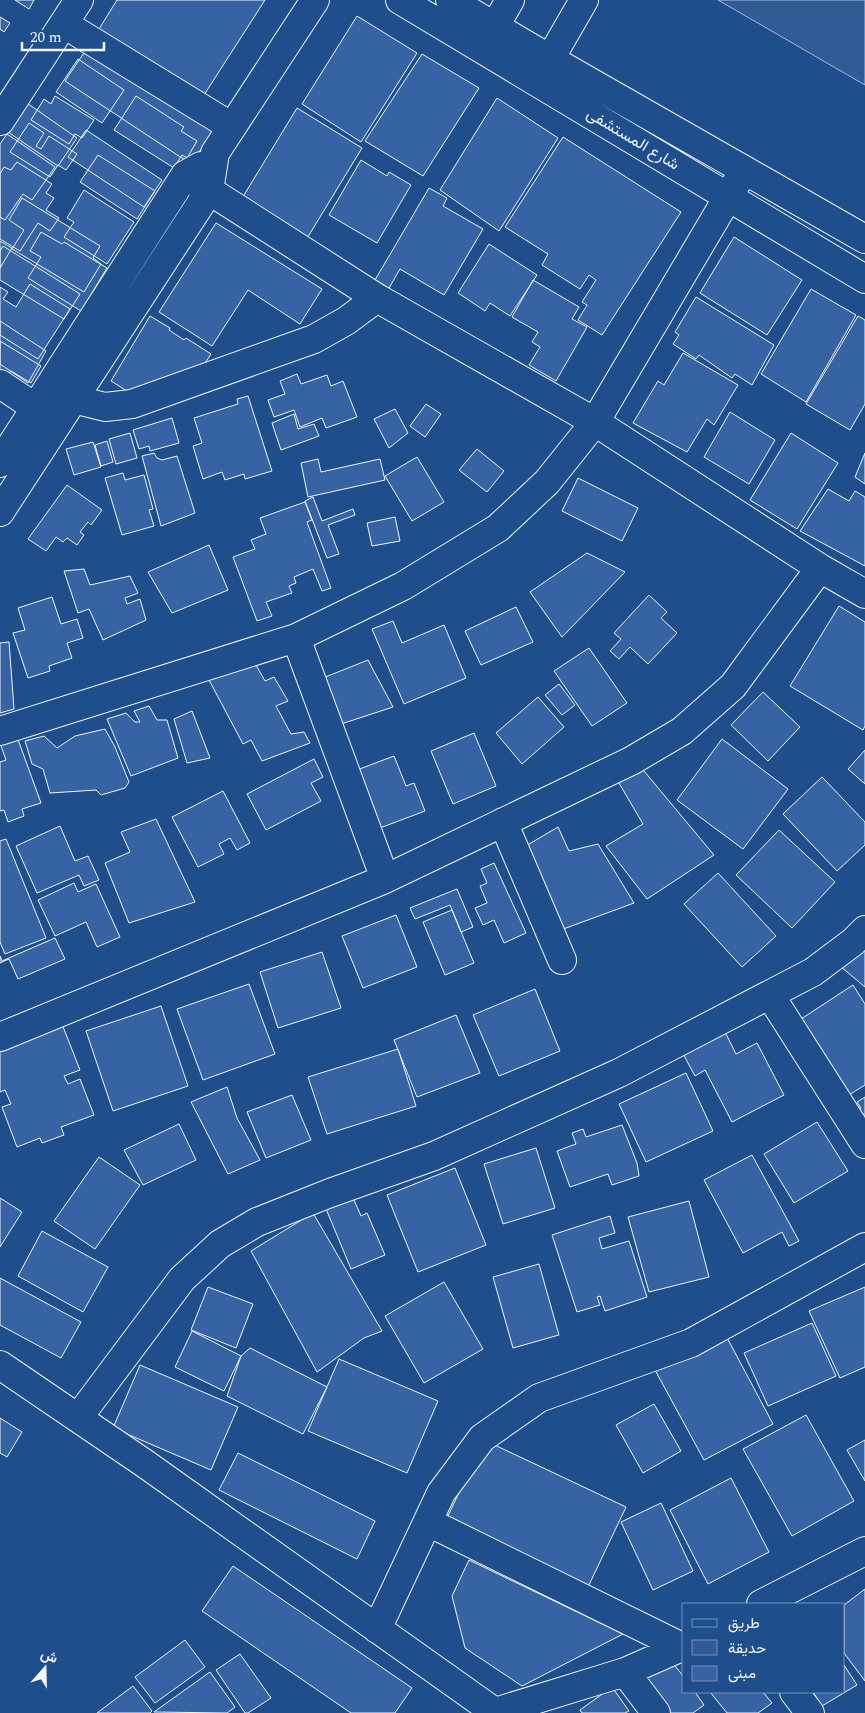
<svg xmlns="http://www.w3.org/2000/svg" width="865" height="1713" font-family="Spectral,Vazirmatn,serif">
  <style>
    .green { fill: #305b95; stroke: #a8bbd7 }
    .building { fill: #3563a3; stroke: #f2f6ff }
    .lines { fill: none; stroke-linecap: round; stroke-linejoin: round }
    .minor-casing { stroke: #f2f6ff; stroke-width: 30 }
    .major-casing { stroke: #f2f6ff; stroke-width: 30 }
    .minor { stroke: #1f4e8c; stroke-width: 28 }
    .major { stroke: #1f4e8c; stroke-width: 28 }
    .labels { text-anchor: middle; dominant-baseline: central; stroke-width: 4; stroke-linejoin: round; paint-order: stroke }
    .street-label { font-size: 16px; fill: #f2f6ff; stroke: #1f4e8c }
  </style>
  <rect width="100%" height="100%" fill="#1f4e8c"/>
  <path class="green" d="M718 0H865V85Z"/>
  <path class="building" d="M15 0H34L29 9Z
    M117 0H265L204 95 99 29Z
    M357 16 417 53 361 142 302 104Z
    M0 17 10 23 4 32 0 29Z
    M88 47 214 130 191 164 65 81Z
    M422 54 479 88 423 176 365 141Z
    M78 59 124 90 102 123 56 92Z
    M55 96 94 120 82 138 75 134 69 144 31 120 44 99 51 104Z
    M136 96 184 127 181 131 197 141 187 158 182 155 174 168 114 130Z
    M497 98 558 138 499 231 440 190Z
    M24 101 77 138 58 166 5 130Z
    M297 108 362 148 306 240 241 200Z
    M29 123 44 133 36 146 41 149 49 136 77 154 66 170 58 165 50 177 10 152Z
    M86 130 162 180 144 207 68 157Z
    M7 134 55 167 32 200 23 194 5 220 0 217V144Z
    M563 137 681 212 602 335 578 320 587 305 582 302 596 280 589 275 580 289 542 265 548 254 505 227Z
    M98 155 155 191 137 219 80 182Z
    M361 160 387 176 389 172 411 185 377 243 329 215Z
    M17 162 52 184 46 193 54 198 46 210 59 218 50 231 38 223 20 251 0 239V174L4 167 11 170Z
    M429 188 447 198 443 206 483 229 444 295 400 269 389 288 375 280Z
    M84 190 134 222 107 264 64 237 74 222 67 218Z
    M22 198 100 246 93 258 101 264 84 292 12 249 24 230 9 220Z
    M216 223 322 289 300 324 248 290 212 346 159 312Z
    M41 232 62 244 64 242 107 268 81 311 28 278 41 257 30 251Z
    M734 237 802 280 767 335 700 293Z
    M0 241 12 248 0 268Z
    M489 244 537 275 510 316 490 303 485 311 458 293Z
    M3 246 80 294 64 319 0 280V251Z
    M533 280 579 307 572 319 587 327 556 381 529 365 540 347 532 342 538 332 512 317Z
    M30 284 70 309 38 359 0 335V287L8 292 3 299 16 307Z
    M811 289 856 315 806 402 761 374Z
    M696 297 774 345 752 385 735 374 732 378 699 355 696 359 673 344 679 335 675 332Z
    M150 316 170 328 169 330 184 340 186 338 211 354 200 371 138 398 111 381Z
    M858 316 865 320V404L850 430 806 404Z
    M0 321 46 351 28 383 0 364Z
    M0 341 41 366 31 383 11 371 5 381 0 378Z
    M683 353 738 385 714 425 707 419 687 452 633 423 658 381 664 385Z
    M297 374 301 384 327 375 331 386 343 381 357 417 326 428 322 418 300 427 294 410 274 417 268 400 285 394 280 381Z
    M248 396 272 471 245 479 244 474 225 480 222 472 203 479 193 446 202 443 194 418 238 404 237 399Z
    M426 404 441 414 425 437 410 426Z
    M395 409 408 433 389 448 374 419Z
    M730 412 775 440 749 484 704 457Z
    M294 414 298 429 314 424 319 436 281 450 272 423Z
    M172 418 179 443 150 451 149 446 139 449 133 430Z
    M130 433 137 458 116 464 109 439Z
    M791 433 838 463 797 529 750 500Z
    M107 441 113 462 101 466 95 445Z
    M93 442 101 467 74 475 66 449Z
    M477 449 504 471 487 492 459 470Z
    M154 453 157 458 162 460 177 456 195 513 161 526 142 456Z
    M865 453V484L855 477Z
    M417 457 444 502 412 521 385 476Z
    M318 459 321 472 380 459 385 480 308 497 301 463Z
    M123 473 125 480 144 475 153 509 149 510 154 526 122 535 105 478Z
    M578 478 638 508 622 541 562 511Z
    M67 485 102 510 91 525 88 522 80 532 84 535 77 545 67 538 63 542 56 537 46 551 28 539Z
    M828 489 849 501 855 491 865 497V566L800 531Z
    M313 497 322 521 353 509 355 515 328 525 339 554 327 558 305 501Z
    M305 502 312 520 307 522 331 588 322 591 313 569 294 577 296 583 289 586 292 593 266 602 272 616 257 621 233 557 255 549 251 540 266 534 260 518Z
    M395 517 400 541 372 546 367 523Z
    M209 545 228 590 172 613 148 572Z
    M587 553 625 572 562 637 530 592Z
    M84 569 90 585 130 576 138 593 125 598 127 604 140 599 146 620 103 640 89 609 78 613 64 571Z
    M649 595 667 612 661 618 677 633 648 664 630 647 619 659 610 651 621 639 614 633Z
    M52 597 61 624 77 619 83 638 67 643 72 658 49 666 50 671 28 678 13 633 25 630 18 608Z
    M839 606 865 622V726L863 730 790 686Z
    M516 607 533 642 481 665 465 631Z
    M393 621 402 643 444 625 466 678 404 704 372 629Z
    M9 642 14 709 0 713V643Z
    M589 648 627 703 592 726 554 671Z
    M368 660 393 707 338 725 313 682Z
    M256 665 265 681 274 677 288 701 276 706 291 734 304 732 310 743 262 761 251 740 243 744 209 680Z
    M559 684 575 705 562 715 545 695Z
    M763 692 800 727 768 761 731 725Z
    M538 697 564 727 522 764 496 733Z
    M149 706 157 720H167L178 758 131 776 107 719 126 713 135 722H140L134 711Z
    M192 711 210 758 187 763 174 719Z
    M105 729 115 747 129 782 125 788 101 795 96 790 50 793 43 769 32 764 25 741 44 736 57 748 75 736Z
    M474 733 496 786 453 804 431 751Z
    M16 734 41 803 22 809 24 816 8 822 4 810 0 811V762L6 760 0 743Z
    M722 739 788 789 743 849 677 800Z
    M865 750V784L848 769Z
    M394 756 406 786 414 783 425 811 372 831 349 773Z
    M314 759 323 777 311 783 321 801 266 830 247 794Z
    M639 765 714 855 647 899 606 846 643 824 616 778Z
    M822 777 865 822V845L837 871 783 814Z
    M223 791 250 843 237 850 230 838 219 844 224 854 198 867 172 817Z
    M156 819 195 902 129 923 105 863 130 852 121 832Z
    M60 826 75 861 88 856 99 880 84 886 79 875 37 893 16 846Z
    M558 827 569 851 598 844 634 903 558 931 519 850Z
    M779 830 835 882 792 928 736 875Z
    M6 839 46 938 5 954 0 942V841Z
    M494 863 526 933 504 943 494 920 483 925 475 908 487 903 480 886 487 883 481 869Z
    M718 873 776 936 742 967 684 904Z
    M74 883 78 892 96 884 120 937 97 947 86 922 55 936 38 900Z
    M457 889 473 927 461 932 450 905 415 919 410 908Z
    M452 910 474 963 445 975 423 922Z
    M396 915 417 967 363 988 342 936Z
    M865 937V987L840 966Z
    M55 938 65 959 18 979 9 959 0 963V956L2 961Z
    M322 952 341 1008 278 1028 260 972Z
    M249 984 275 1054 203 1080 177 1009Z
    M853 985 865 1004V1085L847 1096 798 1021Z
    M535 989 560 1051 499 1076 473 1015Z
    M161 1006 188 1086 113 1111 86 1031Z
    M456 1015 480 1073 417 1097 394 1040Z
    M62 1024 80 1070 64 1076 68 1084 80 1079 94 1115 61 1127 64 1135 42 1143 40 1138 17 1147 2 1107 11 1104 5 1090 0 1092V1048Z
    M723 1028 736 1054 757 1043 784 1095 732 1122 705 1070 695 1076 681 1050Z
    M398 1049 416 1106 327 1134 308 1077Z
    M686 1073 713 1131 646 1162 619 1104Z
    M227 1087 237 1118 260 1160 228 1174 191 1102Z
    M292 1095 311 1140 266 1158 247 1112Z
    M865 1097V1133L852 1113 861 1108 857 1102Z
    M817 1122 848 1171 794 1203 764 1154Z
    M179 1124 196 1160 143 1185 124 1150Z
    M622 1125 637 1163 639 1176 612 1185 608 1174 570 1187 557 1151 576 1144 572 1133 583 1129 586 1137Z
    M536 1148 555 1208 503 1224 484 1164Z
    M752 1155 799 1241 789 1246 782 1232 743 1253 704 1180Z
    M99 1157 140 1185 95 1249 54 1221Z
    M455 1168 486 1245 418 1272 387 1195Z
    M351 1193 361 1216 367 1213 385 1255 351 1269 324 1204Z
    M0 1198 22 1212 0 1247Z
    M689 1201 709 1277 649 1292 628 1217Z
    M313 1213 382 1331 364 1338 317 1372 251 1251Z
    M610 1216 615 1233 599 1238 602 1249 629 1241 647 1297 605 1311 600 1296 597 1297 600 1305 577 1312 552 1235Z
    M42 1231 108 1267 83 1312 18 1276Z
    M539 1264 559 1335 513 1348 493 1277Z
    M0 1278 81 1322 61 1358 0 1325Z
    M444 1282 483 1349 424 1383 385 1316Z
    M208 1287 253 1304 236 1348 191 1330Z
    M865 1287V1367L840 1378 809 1311Z
    M812 1323 836 1376 768 1406 744 1353Z
    M192 1331 241 1356 224 1391 175 1367Z
    M725 1334 773 1424 704 1460 655 1370Z
    M250 1348 327 1387 303 1434 227 1396 241 1356Z
    M339 1359 438 1401 407 1473 308 1431Z
    M140 1365 238 1407 211 1470 113 1428Z
    M654 1404 681 1451 643 1473 616 1425Z
    M806 1415 854 1501 792 1536 743 1449Z
    M0 1418 22 1432 7 1457 0 1453Z
    M484 1440 626 1507 588 1587 446 1520Z
    M865 1440V1481L847 1450Z
    M238 1453 375 1521 357 1559 219 1490Z
    M731 1478 769 1552 708 1584 670 1510Z
    M661 1503 693 1571 653 1590 621 1522Z
    M469 1560 623 1634 522 1686 465 1648 452 1596Z
    M233 1566 412 1688 395 1713H351L202 1611Z
    M865 1589V1681L844 1653V1605Z
    M185 1640 205 1667 155 1703 135 1677Z
    M240 1654 271 1698 248 1713H245L216 1670Z
    M671 1661 684 1677V1692H695L704 1705 693 1713H667L643 1681Z
    M844 1665 857 1685 822 1706 813 1692H844Z
    M210 1672 235 1707 227 1713 154 1712Z
    M133 1686 152 1711 150 1713H97Z
    M612 1687 629 1711 625 1713H582L580 1710Z
    M710 1692H763L772 1703 758 1713H727Z"/>
  <g class="lines">
    <defs>
      <path id="minor" d="M64 24 232 127
        M495 26 510 0
        M550 59 584 0
        M0 121 79 0
        M185 175 377 298 595 422 820 568 865 594
        M0 384 36 408
        M73 399 105 407 132 404 314 339 346 321 377 298
        M0 463 185 175 201 166
        M0 512 209 191 215 153 315 0
        M296 638 385 879
        M0 731 296 638 403 586 498 528 547 482 595 422 744 170
        M503 822 562 960
        M770 995 865 1144
        M0 1037 385 879 631 761 682 731 733 686 820 568
        M0 1365 144 1463 496 1713
        M78 1418 182 1279 220 1244 257 1222 330 1193 434 1156 619 1073 813 972 853 942 865 930
        M428 1522 682 1647
        M761 1604 865 1551
        M377 1629 441 1493 482 1438 539 1398 691 1343 865 1247
        M625 1672 656 1713
        M794 1692 810 1713
        M492 1713 625 1672 684 1646"/>
      <path id="major" d="M400 0 865 279
        M450 0 550 59 865 239"/>
    </defs>
    <use href="#minor" class="minor-casing"/>
    <use href="#major" class="major-casing"/>
    <use href="#minor" class="minor"/>
    <use href="#major" class="major"/>
  </g>
  <g class="labels">
    <g class="street-label">
      <text transform="translate(633 139) rotate(31)">شارع المستشفى</text>
    </g>
  </g>
  <rect x="682" y="1603" width="162" height="90" fill="#1f4e8c" stroke="#7391ba"/>
  <rect x="692" y="1619" width="25" height="8" fill="#1f4e8c" stroke="#7391ba"/>
  <text x="728" y="1628" font-size="15" fill="#f2f6ff">طريق</text>
  <rect x="692" y="1640" width="25" height="15" fill="#305b95" stroke="#7391ba"/>
  <text x="728" y="1653" font-size="15" fill="#f2f6ff">حديقة</text>
  <rect x="692" y="1666" width="25" height="15" fill="#3563a3" stroke="#7391ba"/>
  <text x="728" y="1678" font-size="15" fill="#f2f6ff">مبنى</text>
  <g transform="translate(45 1668) rotate(20)" stroke="#1f4e8c" stroke-width="4" paint-order="stroke">
  <path d="M0-4L9 19L0 12L-9 19Z" fill="#f2f6ff"/>
  <text y="-8" font-size="14" font-weight="bold" text-anchor="middle" fill="#f2f6ff">ش</text>
  </g>
  <path d="M22 42v8h82v-8" fill="none" stroke="#f2f6ff" stroke-width="2.5"/>
  <text x="30" y="42" font-size="15" fill="#f2f6ff" stroke="#1f4e8c" stroke-width="4" paint-order="stroke">20 m</text>
</svg>
